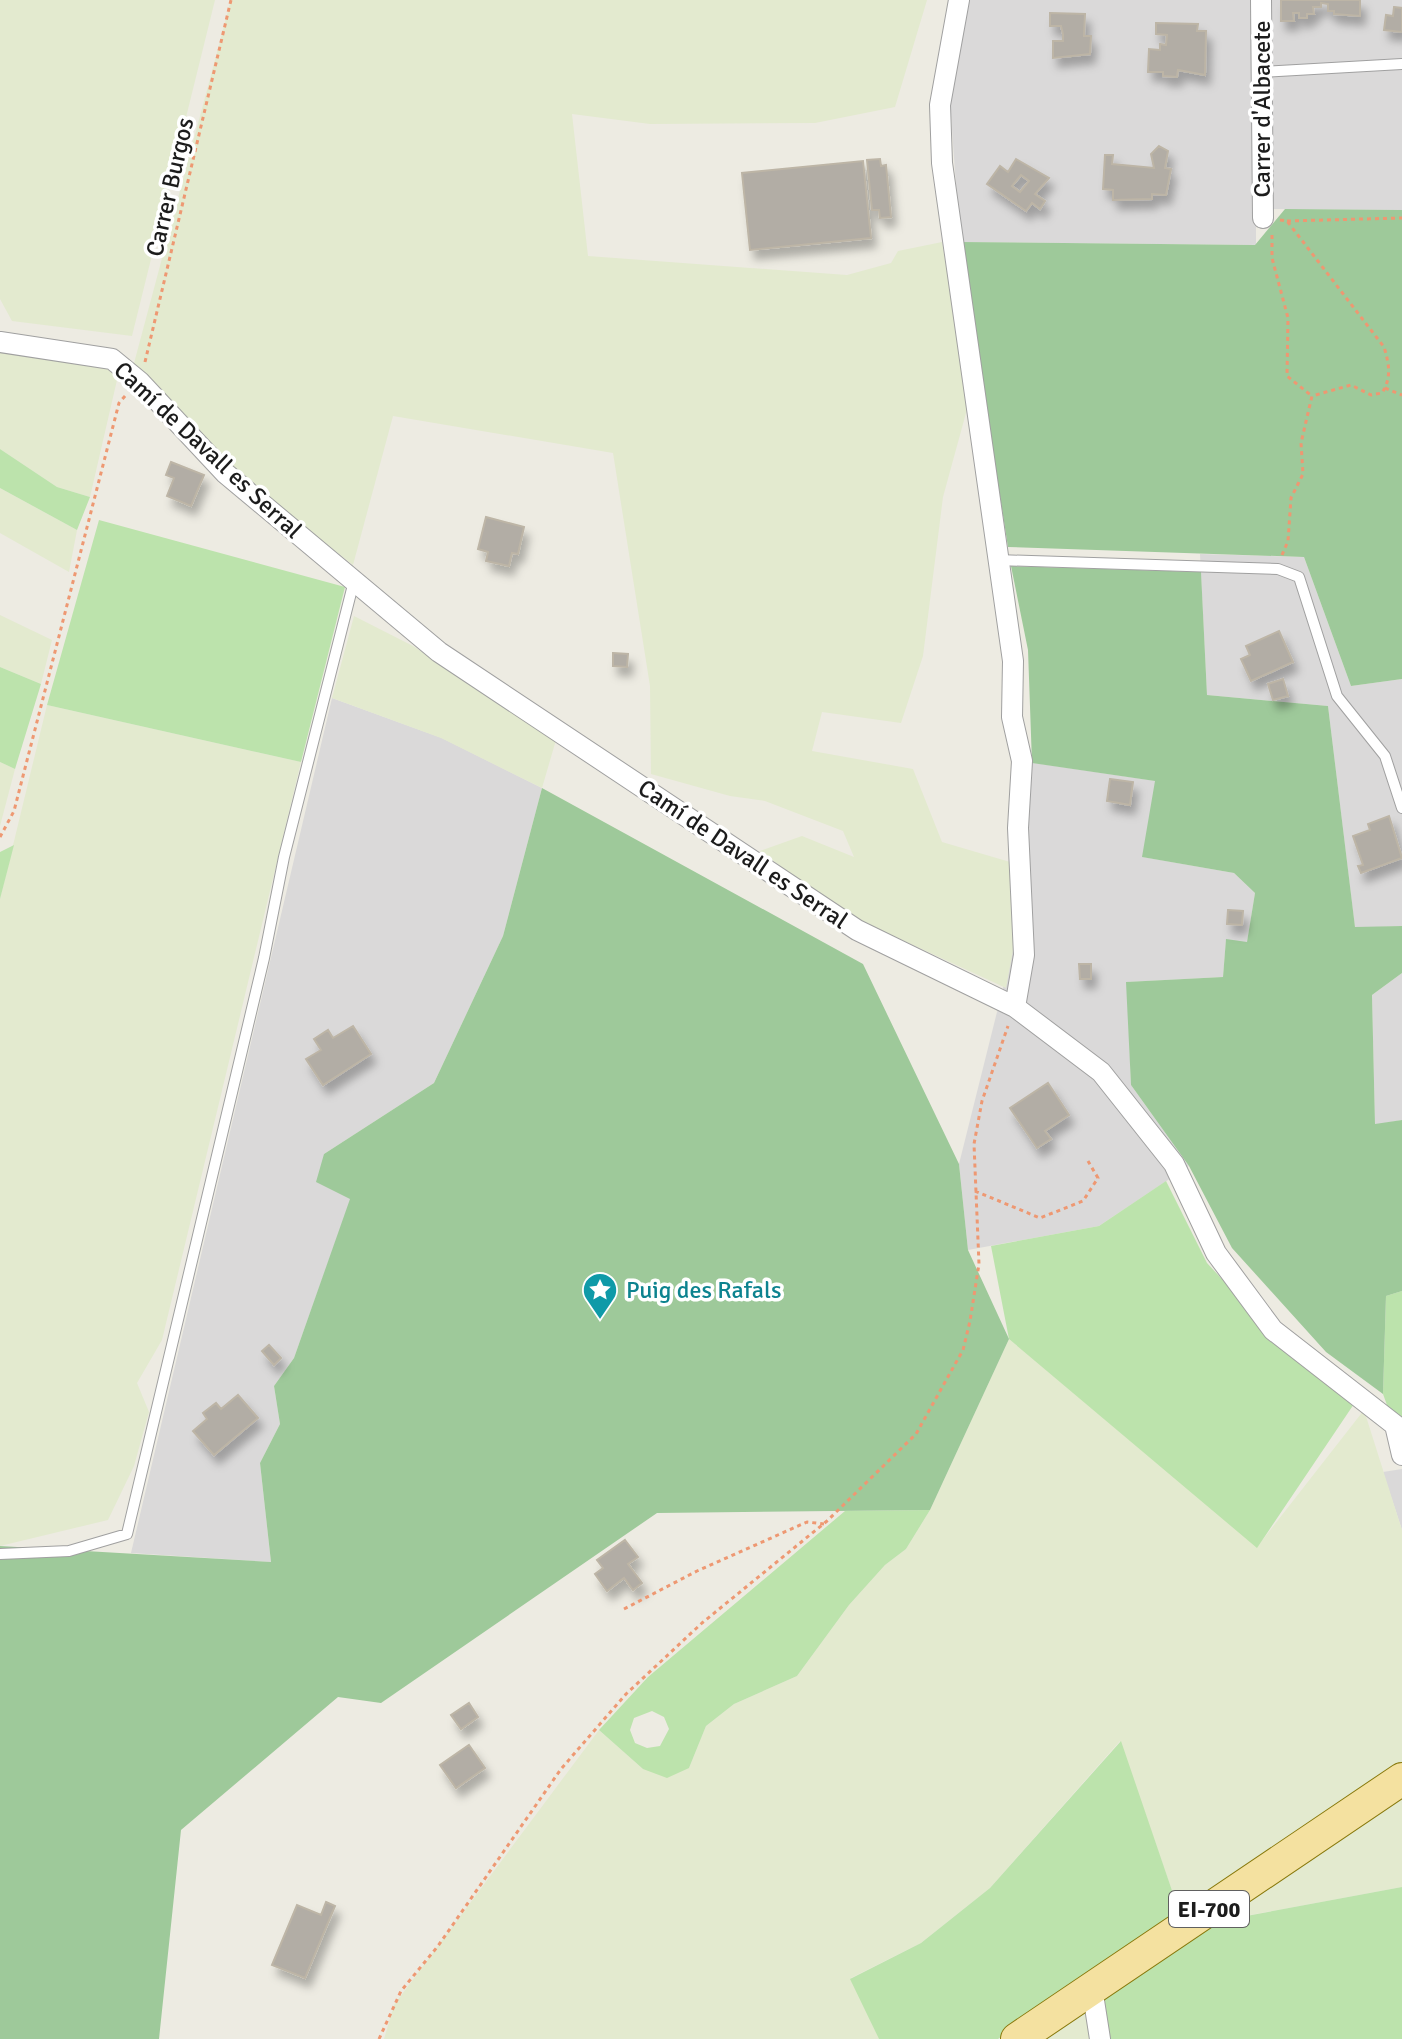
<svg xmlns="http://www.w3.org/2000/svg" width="1402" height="2039" font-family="Signika,sans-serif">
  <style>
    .residential { fill: #dad9d9 }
    .farmland { fill: #e3eacf }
    .grass { fill: #bce3ac; fill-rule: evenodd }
    .forest { fill: #9ec99a }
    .building { fill: #b2ada5; stroke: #bdb5a6; stroke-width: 2; fill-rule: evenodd; filter: url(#shadow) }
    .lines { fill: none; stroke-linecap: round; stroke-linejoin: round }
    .lane-casing { stroke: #a0a0a0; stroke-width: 12 }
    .street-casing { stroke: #a0a0a0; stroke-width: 22 }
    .primary-casing { stroke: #88790c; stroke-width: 34 }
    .path { stroke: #ee9872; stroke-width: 3; stroke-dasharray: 4 4; stroke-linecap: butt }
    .lane { stroke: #fff; stroke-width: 10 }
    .street { stroke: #fff; stroke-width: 20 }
    .primary { stroke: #f4e1a0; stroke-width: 32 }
    .labels { text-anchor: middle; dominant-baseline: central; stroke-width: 7; stroke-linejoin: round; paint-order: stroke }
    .shield { fill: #fff; stroke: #606060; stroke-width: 2 }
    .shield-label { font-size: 22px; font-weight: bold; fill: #1c1c1c }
    .street-label { font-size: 24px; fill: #1c1c1c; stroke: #fff }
    .culture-label { font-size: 24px; fill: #0d838f; stroke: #fff; text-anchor: start }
  </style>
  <defs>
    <filter id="shadow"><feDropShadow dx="5" dy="9" stdDeviation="4" flood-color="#0004"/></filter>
  </defs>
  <rect width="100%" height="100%" fill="#edebe2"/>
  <path class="residential" d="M965 0H1402V210L1256 209V245L960 242 950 101Z
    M1200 554 1304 557 1351 686 1402 679V926L1355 928 1328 706 1207 695Z
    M332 698 442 738 542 788 503 936 434 1083 324 1154 351 1198 294 1358 274 1386 280 1424 260 1463 271 1562 131 1553Z
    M1014 760 1156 781 1143 857 1234 873 1255 893 1247 943 1226 940 1223 977 1127 982 1131 1085 1189 1166 1099 1226 968 1250 959 1164 1015 940Z
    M1402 973V1120L1375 1125 1372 995Z
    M1402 1469V1530L1383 1472Z"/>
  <path class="farmland" d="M0 0H215L132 336 12 321 0 299Z
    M231 0H927L895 107 815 123 650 124 572 114 588 256 847 275 891 263 898 251 942 242 969 402 943 497 923 656 901 723 822 712 812 751 913 769 942 842 1010 862 1015 940 1006 988 846 914 760 851 802 836 854 857 843 831 765 801 730 796 651 774 650 686 613 453 393 416 353 565 252 486 133 367Z
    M0 347 107 363 117 380 90 497 57 487 0 449Z
    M0 488 77 530 69 572 0 533Z
    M0 615 52 640 41 684 0 667Z
    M354 616 413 646 556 740 542 788 441 738 332 698Z
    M47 705 301 762 162 1340 137 1383 149 1412 134 1466 108 1520 0 1546V899Z
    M0 762 15 769 0 826Z
    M1009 1339 1257 1547 1364 1410 1402 1530V1765L1180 1914 1120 1741 990 1888 921 1943 851 1978 879 2039H384L394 2005 599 1730 643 1769 689 1768 706 1726 734 1704 797 1676 849 1605 885 1565 906 1549 930 1510Z
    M1402 1797V1887L1224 1920 1223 1913Z
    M1075 2011 1086 2013 1090 2039H1034Z"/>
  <path class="grass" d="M0 449 57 487 90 497 77 530 0 488Z
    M99 520 345 587 301 762 47 705Z
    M0 667 41 684 15 769 0 762Z
    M14 845 0 899V852Z
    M1166 1181 1207 1263 1272 1333 1356 1401 1257 1548 1009 1339 991 1246 1099 1226Z
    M1402 1291V1447L1383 1394 1386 1296Z
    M930 1510 906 1549 885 1565 849 1605 797 1676 734 1704 706 1726 689 1768 667 1778 643 1769 599 1730 648 1677 845 1511ZM652 1711 664 1717 669 1729 660 1746 647 1748 635 1743 630 1730 634 1718Z
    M1121 1741 1180 1914 998 2039H879L850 1979 921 1943 990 1888Z
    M1402 1887V2039H1104L1099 2003 1223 1913 1225 1920Z"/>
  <path class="forest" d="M1285 209 1402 210V679L1351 686 1304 557 1008 547 960 242 1255 245Z
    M1011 566 1201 572 1207 695 1328 706 1355 927 1402 926V973L1372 995 1375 1124 1402 1120V1291L1386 1296 1383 1394 1326 1352 1232 1248 1189 1166 1131 1085 1126 982 1223 977 1226 939 1247 942 1255 893 1234 873 1142 857 1155 781 1032 763 1028 650Z
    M542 788 863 964 959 1164 968 1250 1009 1339 930 1510 657 1513 381 1703 338 1697 181 1830 159 2039H0V1546L271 1562 260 1463 280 1424 274 1386 294 1358 350 1199 316 1182 324 1154 434 1083 503 936Z"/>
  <path class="building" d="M1281 0H1360V16L1334 14V11H1328V4L1321 3V7H1313L1314 14H1307V18H1299V13H1293L1294 21H1281Z
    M1394 7 1402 8V32L1384 30 1386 15 1393 16Z
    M1050 13 1085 14 1084 36H1091L1090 54 1053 58V41H1063V34L1061 26H1050Z
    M1156 23 1198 24 1197 31H1206L1205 75 1178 70 1177 77 1163 76V72H1148L1149 49 1160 50V44L1166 45 1167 35 1156 34Z
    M1159 146 1168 151 1165 168 1171 169 1166 195 1152 194V199L1113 200V190L1103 189 1105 155H1113L1112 164 1154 168 1151 154Z
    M880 159 881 166 886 165 891 217 880 218 879 210H872L867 160Z
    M1016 159 1049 178 1035 194 1045 201 1040 209 1032 203 1026 211 987 184 1000 166 1008 172ZM1021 175 1029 181 1020 192 1012 186Z
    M863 161 871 238 750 250 742 173Z
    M171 462 204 475 191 506 167 496 174 478 166 475Z
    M486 517 524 527 518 554 512 553 509 566 486 561 488 552 478 549Z
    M1279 631 1293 662 1251 681 1241 659 1250 655 1246 646Z
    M613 653 628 654 627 667 613 666Z
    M1283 679 1288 696 1273 700 1268 684Z
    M1110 779 1133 782 1130 805 1107 801Z
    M1389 816 1402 858 1361 873 1358 866 1363 865 1353 836 1370 830 1368 824Z
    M1228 910 1243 911 1242 925 1227 924Z
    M1079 964H1091V979H1080Z
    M353 1026 371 1054 323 1085 306 1059 321 1050 314 1039 328 1030 333 1038Z
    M1048 1083 1069 1115 1045 1131 1051 1139 1037 1148 1010 1108Z
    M269 1345 281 1358 274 1365 262 1351Z
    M238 1395 258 1418 214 1455 193 1431 207 1419 203 1413 216 1403 221 1409Z
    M625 1540 638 1557 628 1564 642 1583 633 1590 624 1578 607 1591 595 1574 603 1568 597 1560Z
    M469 1703 478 1717 461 1729 451 1715Z
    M469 1745 485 1768 456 1788 440 1765Z
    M326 1902 335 1906 305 1978 272 1965 297 1905 321 1915Z"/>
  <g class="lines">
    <defs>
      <path id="lane" d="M1261 72 1402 64
        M997 560 1278 569 1299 577 1337 696 1385 756 1402 808
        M0 1554 69 1551 127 1534 264 958 284 857 354 581"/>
      <path id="street" d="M959 0 940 105 942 163 1013 661 1012 717 1022 761 1018 828 1024 955 1015 1007
        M1261 0 1263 218
        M0 342 112 359 140 382 225 473 439 652 857 930 1015 1007 1101 1072 1174 1164 1216 1253 1273 1330 1395 1425 1402 1455
        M1092 1988 1100 2039"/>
      <path id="primary" d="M1017 2039 1402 1779"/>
    </defs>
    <use href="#lane" class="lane-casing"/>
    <use href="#street" class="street-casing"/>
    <use href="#primary" class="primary-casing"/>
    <path class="path" d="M1280 220 1287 221 1384 347C1389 364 1392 377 1382 393L1371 395 1351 385 1312 396
      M1287 221 1402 218
      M1272 235V258L1288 318 1287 376 1312 396
      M145 362 231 0
      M1385 388 1402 395
      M1282 555 1288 541 1291 498 1303 474 1301 443 1312 396
      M0 837 14 811 119 403 126 395
      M975 1191 1040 1218 1083 1201 1098 1178 1088 1161
      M624 1609 697 1571 807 1522 824 1524
      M379 2039 401 1991 438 1946 561 1769 626 1694 702 1623 827 1521 916 1434 963 1350 970 1321 979 1264 974 1144 982 1101 1008 1026"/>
    <use href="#lane" class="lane"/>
    <use href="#street" class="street"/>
    <use href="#primary" class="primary"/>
  </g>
  <defs>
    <symbol id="sight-pin" viewBox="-11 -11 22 30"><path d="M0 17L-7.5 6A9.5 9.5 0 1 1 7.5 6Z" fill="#0f9aa8" stroke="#fff"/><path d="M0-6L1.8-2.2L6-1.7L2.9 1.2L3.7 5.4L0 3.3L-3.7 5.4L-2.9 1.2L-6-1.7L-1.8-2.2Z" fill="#fff"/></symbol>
  </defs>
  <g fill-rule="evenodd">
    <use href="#sight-pin" x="580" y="1270" width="40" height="54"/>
  </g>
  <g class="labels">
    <rect class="shield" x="1169" y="1891" width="80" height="36" rx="6"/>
    <g class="shield-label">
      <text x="1209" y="1909">EI-700</text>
    </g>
    <g class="street-label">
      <text transform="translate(1262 109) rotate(-90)">Carrer d'Albacete</text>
      <text transform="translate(170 187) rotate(-77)">Carrer Burgos</text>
      <text transform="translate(208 450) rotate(43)">Camí de Davall es Serral</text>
      <text transform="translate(743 854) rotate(34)">Camí de Davall es Serral</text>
    </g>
    <g class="culture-label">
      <text x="626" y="1290">Puig des Rafals</text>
    </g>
  </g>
</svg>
